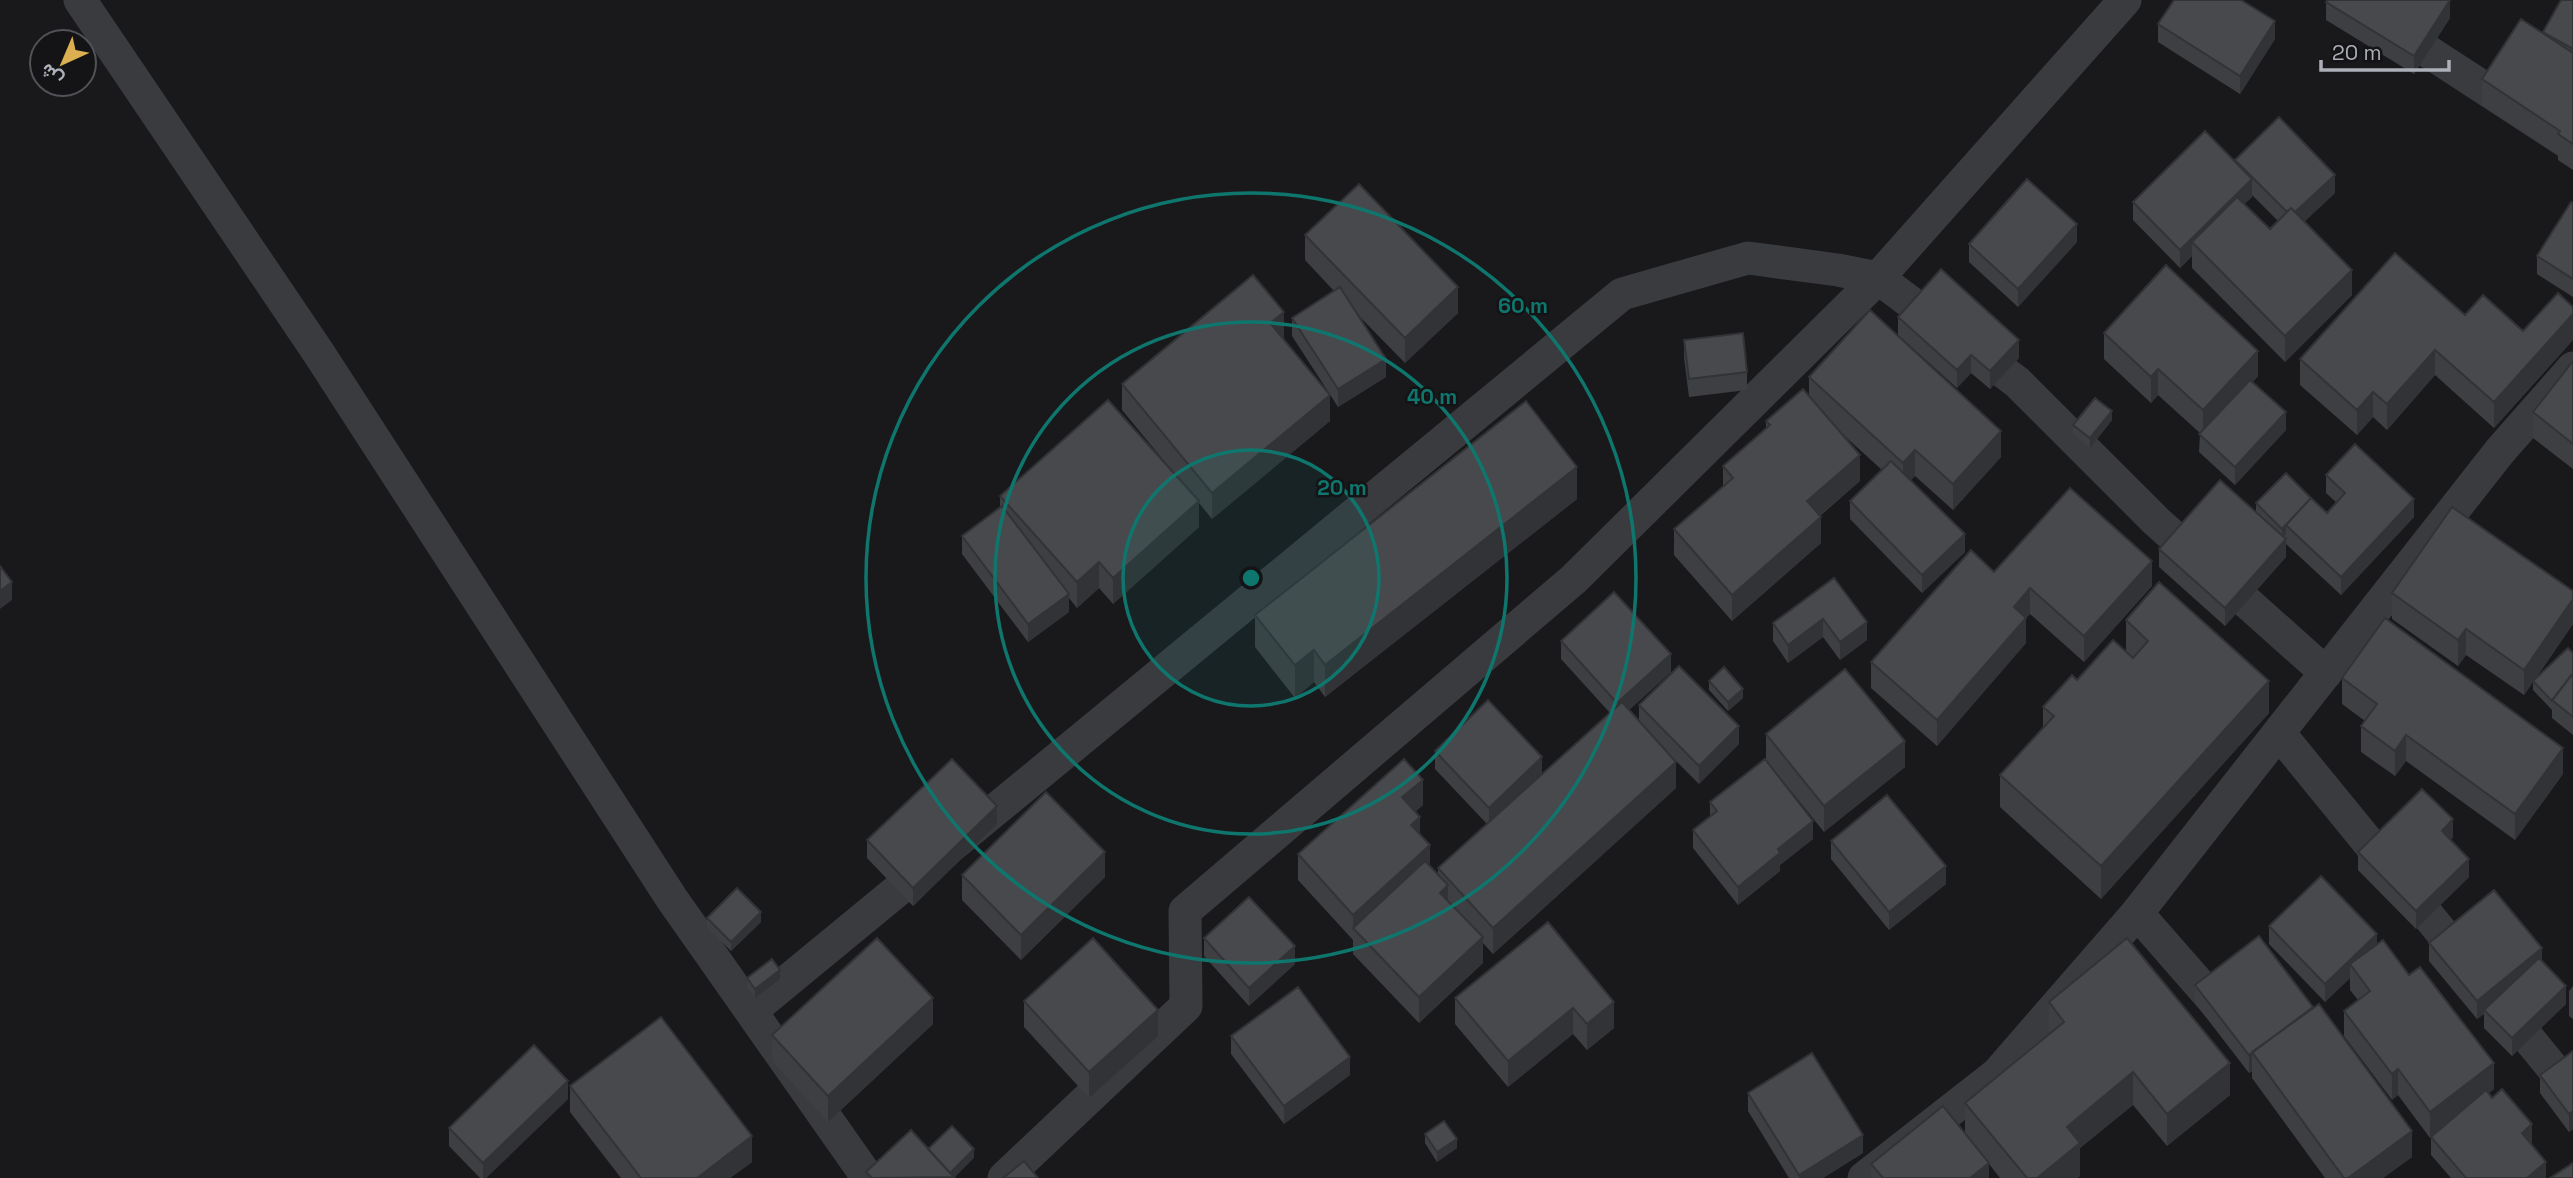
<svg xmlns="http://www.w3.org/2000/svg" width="2573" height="1178" font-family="'Space Grotesk',Vazirmatn,sans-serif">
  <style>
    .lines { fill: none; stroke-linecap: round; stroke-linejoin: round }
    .minor { stroke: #3a3b3f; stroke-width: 33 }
    .wall { fill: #3e3f42; fill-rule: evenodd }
    .shaded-wall { fill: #323336 }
    .building { fill: #48494d; stroke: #323336; stroke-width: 2 }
    .ring { fill: none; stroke: #0f766e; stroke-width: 3.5 }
    .centre { fill: #0f766e; stroke: #141416; stroke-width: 3.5 }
    .ring-label { font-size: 21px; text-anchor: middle; font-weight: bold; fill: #0f766e; stroke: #141416; stroke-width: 5; stroke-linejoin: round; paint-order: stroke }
  </style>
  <rect width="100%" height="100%" fill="#19191b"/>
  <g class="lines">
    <path class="minor" d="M80 0 318 352 672 899 868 1178
      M2349 0 2573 146
      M2279 733 2470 967
      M2137 913 2229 1018
      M2502 1006 2573 1093
      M751 1011 1622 294 1748 258 1838 270 1878 278 2017 382 2156 521 2326 673
      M1004 1178 1186 1006 1185 911 1574 579 1878 278 2125 0
      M1864 1178 1997 1074 2137 913 2500 451 2573 368"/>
  </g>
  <path class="wall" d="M2573 0V170L2558 160V155L2482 105V79L2543 34V32Z
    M2326 2 2450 18 2414 74 2326 20Z
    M2158 24 2275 39 2240 94 2158 42Z
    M2235 160 2335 193 2305 221 2352 295 2285 362 2192 268V256L2180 268 2133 220V202L2235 162ZM2252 195 2278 221 2270 229 2244 204 2252 197Z
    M2573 203V297L2537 274V256Z
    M1305 235 1458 313 1405 363 1359 316 1386 377 1338 407 1292 336V318L1334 291 1305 260Z
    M2077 242 2018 307 1969 262V244Z
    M2573 307V340L2494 428 2435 375 2387 430 2373 417 2357 435 2300 385V359L2465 315 2523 331Z
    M1898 317 2019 358 1990 389 1971 373 1957 388 1898 335Z
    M2104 333 2258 376 2253 382 2286 430 2235 485 2199 452 2200 433 2158 395 2151 403 2104 359Z
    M1284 338 1283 339 1330 421 1212 519 1199 503V527L1113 604 1099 588 1077 608 1069 598V612L1028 642 962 554V536L1000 508V496L1178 478 1122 410V384Z
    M1684 340 1747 372V390L1689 397 1684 358Z
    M2573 361V469L2533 438V412Z
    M1809 377 2001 457 1953 510 1915 476 1911 480 1965 552 1922 593 1850 519V501L1882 470 1838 430 1860 481 1820 516 1821 543 1732 621 1674 555V529L1723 487V466L1766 429V421L1809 396Z
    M2112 420 2090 448 2073 435V425Z
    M2326 475 2414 517 2341 595 2286 544V557L2225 626 2159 567V549L2256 512V503L2311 498 2327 513 2337 503 2326 493Z
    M1577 499 1325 697 1314 682 1295 698 1255 647V615Z
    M1994 572 2152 586 2084 662 2030 614 2026 618V643L1937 746 1871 688V662Z
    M1834 578 1867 640 1840 660 1823 637 1788 663 1773 641V623Z
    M2573 591V624L2536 678 2573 653V735L2552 718V710L2533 690V682L2524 695 2466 655 2458 666 2392 619V593Z
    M2126 620 2269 713 2101 899 2000 807V775L2043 727V707L2077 680 2126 651Z
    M1561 641 1671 672 1629 710 1639 721V705L1739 744 1699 784 1665 750 1676 788 1493 954 1483 943V963L1419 1023 1353 954V940L1298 880V854L1423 805 1415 812 1420 834 1430 866 1438 875V868L1487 824 1435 769V751L1542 774 1610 713 1561 659Z
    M2342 678 2563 774 2515 840 2406 761 2395 776 2361 752V726L2365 721 2342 704Z
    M1709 681 1743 698 1728 711 1709 690Z
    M1766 734 1905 767 1824 832 1766 760Z
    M1710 802 1813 839 1780 865V871L1738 905 1693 848V830L1710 817Z
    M997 824 913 906 867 858V840Z
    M2453 837 2451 840 2469 877 2416 929 2358 870V852Z
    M1831 841 1946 884 1889 930 1831 859Z
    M962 875 1105 877 1021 960 962 900Z
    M707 918 761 922 731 951 707 927Z
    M2269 926 2377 945 2494 1089 2489 1093 2532 1142 2531 1143 2546 1178H2451L2431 1155V1137L2437 1133 2430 1138 2398 1095 2392 1100 2344 1036V1011L2358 1000 2350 990V978L2325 1002 2269 944Z
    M1204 938 1295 964 1249 1006 1204 956Z
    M2429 943 2542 960 2566 1004 2512 1056 2484 1028V1014L2477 1019 2429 961Z
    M747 978 780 979 755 998 747 988Z
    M2195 985 2313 1009 2412 1157 2383 1178H2325L2252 1078V1071L2249 1073 2195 1003Z
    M2573 986V1019L2569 1016V991Z
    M1455 998 1614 1002V1028L1587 1050 1573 1034 1508 1087 1455 1024Z
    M1024 1001 1158 1036 1089 1098 1024 1027Z
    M2049 1002 2230 1095 2167 1146 2133 1105 2080 1148V1176L2077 1178H2000L1989 1164V1178H1871V1164L1965 1134V1103L2049 1035Z
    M933 1024 828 1122 772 1061V1035Z
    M1231 1036 1350 1075 1284 1124 1231 1054Z
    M2573 1051V1129L2569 1132 2540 1093V1075Z
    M570 1086 752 1162 730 1178H621L570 1112Z
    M1748 1093 1863 1153 1823 1178H1789L1748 1111Z
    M568 1099 486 1178H480L449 1146V1128Z
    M1425 1134 1457 1148 1437 1162 1425 1143Z"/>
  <path class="shaded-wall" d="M2450 0V18L2414 74V56Z
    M2275 21V39L2240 94V76Z
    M2335 175V193L2291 234V216Z
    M2252 179V197L2199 249 2192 242V256L2180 268V250Z
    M2077 224V242L2018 307V289Z
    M2352 270V295L2285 362V336Z
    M1458 287V313L1405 363V338Z
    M1284 312V338L1270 349V323Z
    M2573 314V340L2494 428V402Z
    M2019 340V358L1990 389V371Z
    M2435 350V375L2387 430V404Z
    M2258 351V376L2203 436V410Z
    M1971 355V373L1957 388V370Z
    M1386 359V377L1338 407V389Z
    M2158 369V395L2151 403V377Z
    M2373 392V417L2357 435V410Z
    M1330 395V421L1212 519V493Z
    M2112 411V420L2090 448V438Z
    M2286 412V430L2235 485V467Z
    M2001 431V457L1953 510V484Z
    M1915 450V476L1903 489V463Z
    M1860 455V481L1807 526V501Z
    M1577 467V499L1325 697V665Z
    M2312 499 2286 525V534L2282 538V529Z
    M2414 499V517L2341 595V577Z
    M1199 501V527L1113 604V578Z
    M1821 517V543L1732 621V595Z
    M1965 534V552L1922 593V575Z
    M2286 539V557L2225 626V608Z
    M2152 561V586L2084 662V636Z
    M1099 562V588L1077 608V582Z
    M12 582V600L0 609V591Z
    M2030 588V614L2026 618V643L1937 746V720L2014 607Z
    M1069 594V612L1028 642V624Z
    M2573 599V624L2524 695V670Z
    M1823 619V637L1788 663V645Z
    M1867 622V640L1840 660V642Z
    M2466 629V655L2458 666V640Z
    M1314 650V682L1295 698V665Z
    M1671 654V672L1617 721V703Z
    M2269 681V713L2101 899V866Z
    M1743 689V698L1728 711V702Z
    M1739 726V744L1699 784V766Z
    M2406 735V761L2395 776V751Z
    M1905 741V767L1824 832V806Z
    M2563 748V774L2515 840V814Z
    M1542 757V775L1489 826V808Z
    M1676 762V788L1493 954V928Z
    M1423 780V805L1402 823V797Z
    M997 806V824L913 906V888Z
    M1420 817V843L1411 825Z
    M2453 819V837L2442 849V831Z
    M1813 821V839L1780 865V871L1738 905V887L1778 849Z
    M1430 845V871L1353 928V941V915Z
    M1105 852V877L1021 960V935Z
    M2469 859V877L2416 929V911Z
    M1946 866V884L1889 930V912Z
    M1448 885V911L1440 893Z
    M761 912V922L731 951V942Z
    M2377 934V952L2350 964V978L2325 1002V984Z
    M1483 937V963L1419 1023V997Z
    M1295 946V964L1249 1006V988Z
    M2542 948V966L2484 1010V1014L2477 1019V1001Z
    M780 970V979L755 998V989Z
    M2566 986V1004L2512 1056V1038Z
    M933 998V1024L828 1122V1096Z
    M1614 1002V1028L1587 1050V1024Z
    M1573 1008V1034L1508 1087V1061Z
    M1158 1010V1036L1089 1098V1072Z
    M2252 1053V1071L2249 1073V1055Z
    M1350 1057V1075L1284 1124V1106Z
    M2230 1063V1095L2167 1146V1114Z
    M2494 1063V1089L2430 1138V1112Z
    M2398 1069V1095L2392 1100V1074Z
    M2133 1072V1105L2080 1148V1176L2077 1178H2037L2067 1127Z
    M568 1081V1099L486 1178H483V1163Z
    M2573 1111V1129L2569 1132V1114Z
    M2532 1124V1142L2522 1151V1133Z
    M2412 1131V1157L2383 1178H2348Z
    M1863 1135V1153L1823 1178H1799V1175Z
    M752 1136V1162L730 1178H697Z
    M1457 1139V1148L1437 1162V1152Z
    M974 1149V1158L954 1178H948V1175Z
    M2546 1162V1178H2527Z
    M1989 1163V1178H1970Z"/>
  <path class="building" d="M2174 0H2241L2275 21 2240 76 2158 24Z
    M2328 0H2450L2414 56 2326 2Z
    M2561 0H2573V49L2543 32Z
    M2521 19 2573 53V144L2558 134 2560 131 2482 79Z
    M2279 117 2335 175 2295 212 2291 208 2287 212 2235 160Z
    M2205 131 2252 179 2180 250 2133 202Z
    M2027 179 2077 224 2018 289 1969 244Z
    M1359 184 1458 287 1405 338 1305 235Z
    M2237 197 2270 229 2291 208 2352 270 2285 336 2192 242Z
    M2571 202 2573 203V279L2537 256Z
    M2395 253 2465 315 2483 295 2523 331 2558 293 2573 307V314L2494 402 2435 350 2387 404 2373 392 2357 410 2300 359Z
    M2166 265 2258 351 2203 410 2158 369 2151 377 2104 333Z
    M1941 269 2019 340 1990 371 1971 355 1957 370 1898 317Z
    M1253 275 1284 312 1270 323 1330 395 1212 493 1122 384Z
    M1340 287 1386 359 1338 389 1292 318Z
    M1870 310 2001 431 1953 484 1915 450 1903 463 1809 377Z
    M1743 333 1747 372 1689 379 1684 340Z
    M2573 361V444L2533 412Z
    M2250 380 2286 412 2235 467 2199 434Z
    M1803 389 1860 455 1807 501 1821 517 1732 595 1674 529 1733 478 1723 466 1770 425 1766 421Z
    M2095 398 2112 411 2090 438 2073 425Z
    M1108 400 1199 501 1113 578 1099 562 1077 582 1000 496Z
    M1526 401 1577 467 1325 665 1314 650 1295 665 1255 615Z
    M2355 444 2414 499 2341 577 2286 525 2311 498 2327 513 2345 493 2326 475Z
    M1891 461 1965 534 1922 575 1850 501Z
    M2286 473 2311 498 2282 529 2256 503Z
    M2220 480 2286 539 2225 608 2159 549Z
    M2070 488 2152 561 2084 636 2030 588 2014 607 2026 618 1937 720 1871 662 1971 550 1994 572Z
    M1002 506 1069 594 1028 624 962 536Z
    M2452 507 2573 591V599L2524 670 2466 629 2458 640 2392 593Z
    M0 566 12 582 0 591Z
    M1834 578 1867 622 1840 642 1823 619 1788 645 1773 623Z
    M2159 582 2269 681 2101 866 2000 775 2054 716 2043 707 2072 675 2077 680 2113 640 2133 658 2148 641 2126 620Z
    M1614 592 1671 654 1617 703 1561 641Z
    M2385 618 2563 748 2515 814 2406 735 2395 751 2361 726 2377 704 2342 678Z
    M2568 648 2573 653V673L2552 701 2533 681Z
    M1679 666 1739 726 1699 766 1639 705Z
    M1724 667 1743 689 1728 702 1709 681Z
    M1845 669 1905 741 1824 806 1766 734Z
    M2573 673V717L2552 700Z
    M1488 700 1542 757 1489 808 1435 751Z
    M1622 702 1676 762 1493 928 1438 868Z
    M952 759 997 806 913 888 867 840Z
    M1404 759 1423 780 1402 797 1420 817 1411 825 1430 845 1353 915 1298 854Z
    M1765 759 1813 821 1778 849 1780 853 1738 887 1693 830 1717 811 1710 802Z
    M2422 789 2453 819 2442 831 2469 859 2416 911 2358 852Z
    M1046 792 1105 852 1021 935 962 875Z
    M1887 795 1946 866 1889 912 1831 841Z
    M1425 861 1448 885 1440 893 1483 937 1419 997 1353 928Z
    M2321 876 2377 934 2325 984 2269 926Z
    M737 888 761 912 731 942 707 918Z
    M2494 890 2542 948 2477 1001 2429 943Z
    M1249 897 1295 946 1249 988 1204 938Z
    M1548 922 1614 1002 1587 1024 1573 1008 1508 1061 1455 998Z
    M2259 936 2313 1007 2249 1055 2195 985Z
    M877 938 933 998 828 1096 772 1035Z
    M1093 938 1158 1010 1089 1072 1024 1001Z
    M2127 938 2230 1063 2167 1114 2133 1072 2067 1127 2080 1143 2037 1178H2027L1965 1103 2064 1022 2049 1002Z
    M2383 940 2409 975 2420 967 2494 1063 2430 1112 2398 1069 2392 1074 2344 1011 2370 991 2350 964Z
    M2539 958 2566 986 2512 1038 2484 1010Z
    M772 959 780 970 755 989 747 978Z
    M1298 987 1350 1057 1284 1106 1231 1036Z
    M2319 1004 2412 1131 2348 1178H2344L2252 1052Z
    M661 1017 752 1136 697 1178H641L570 1086Z
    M534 1045 568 1081 483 1163 449 1128Z
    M2573 1051V1111L2569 1114 2540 1075Z
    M1812 1053 1863 1135 1799 1175 1748 1093Z
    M2502 1089 2532 1124 2522 1133 2546 1162 2527 1178H2466L2431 1137 2486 1090 2492 1098Z
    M1943 1106 1989 1163 1970 1178H1883L1871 1164Z
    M1444 1121 1457 1139 1437 1152 1425 1134Z
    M952 1126 974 1149 950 1173 928 1149Z
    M911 1130 954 1177 872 1178 866 1172Z
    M1024 1161 1038 1178H1003Z
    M2573 1163V1178H2550Z"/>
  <circle cx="1251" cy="578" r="128" fill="#0f766e" fill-opacity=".12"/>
  <g class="ring">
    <circle cx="1251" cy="578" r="128"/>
    <circle cx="1251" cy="578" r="256"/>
    <circle cx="1251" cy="578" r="385"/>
  </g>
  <circle cx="1251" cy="578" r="10" class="centre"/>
  <g class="ring-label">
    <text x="1523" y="313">60 m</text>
    <text x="1432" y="404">40 m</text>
    <text x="1342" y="495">20 m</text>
  </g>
  <g transform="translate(63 63) rotate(224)"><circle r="33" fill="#141416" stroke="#515257" stroke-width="2"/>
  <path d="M0-5L12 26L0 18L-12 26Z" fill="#dcb050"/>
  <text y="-10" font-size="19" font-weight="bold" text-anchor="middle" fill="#adb0b9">ش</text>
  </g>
  <path d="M2321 60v10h128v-10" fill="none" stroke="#adb0b9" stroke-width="3.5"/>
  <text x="2332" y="60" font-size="21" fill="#adb0b9" stroke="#141416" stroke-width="5" paint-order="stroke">20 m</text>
</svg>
